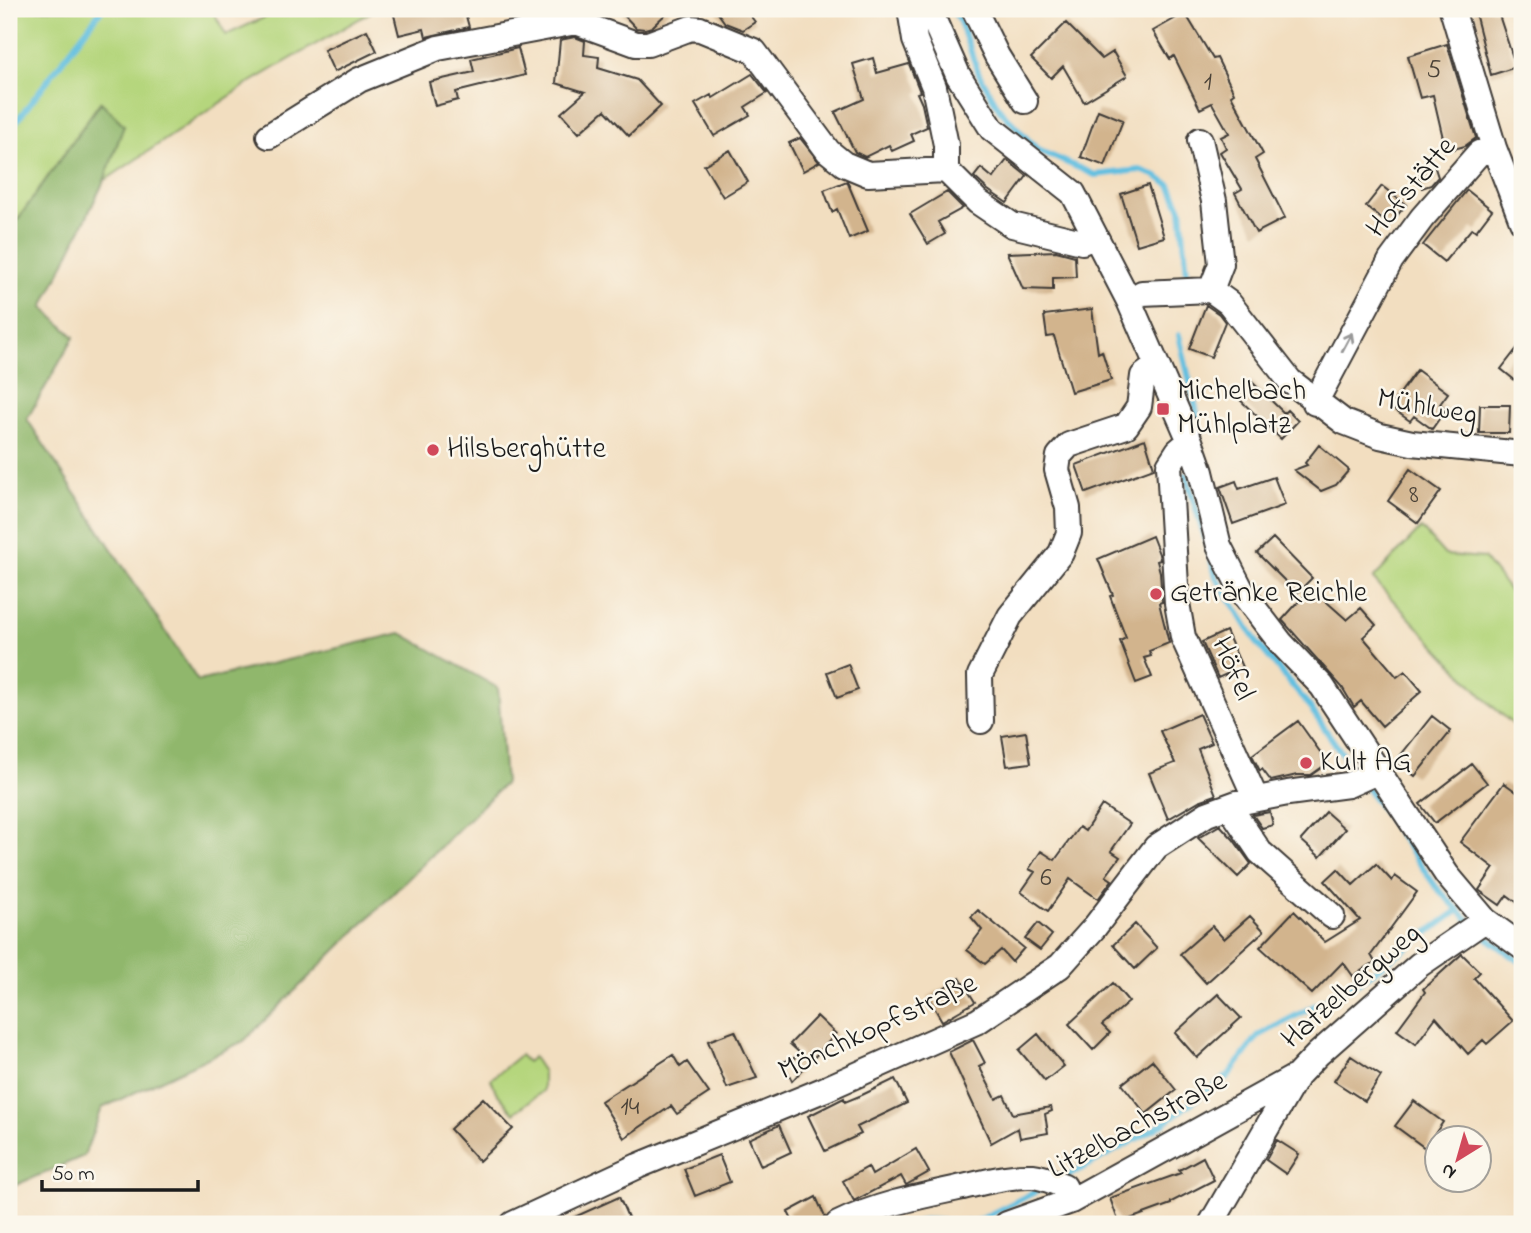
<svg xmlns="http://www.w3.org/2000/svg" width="1531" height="1233" font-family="'Indie Flower',sans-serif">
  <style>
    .green { fill: #b5d67d; stroke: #68794c; stroke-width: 2 }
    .forest { fill: #90b76c; stroke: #566a44; stroke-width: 2 }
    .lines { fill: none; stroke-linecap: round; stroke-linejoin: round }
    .stream { stroke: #62bfe0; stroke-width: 6 }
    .building { fill: #d2b48d }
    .minor-casing { stroke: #3c3935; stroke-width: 28 }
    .minor { stroke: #fff; stroke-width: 24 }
    .oneway { stroke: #999 }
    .poi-dot { fill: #d1495b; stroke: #fbf7ec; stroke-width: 2.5 }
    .labels { text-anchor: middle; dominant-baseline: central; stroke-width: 5; stroke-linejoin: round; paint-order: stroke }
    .number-label { font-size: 26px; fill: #4a4238 }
    .street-label { font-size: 30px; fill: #1c1c1c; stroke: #fbf7ec }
    .poi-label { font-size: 30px; fill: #1c1c1c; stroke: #fbf7ec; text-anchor: start }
  </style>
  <rect width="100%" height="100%" fill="#fbf7ec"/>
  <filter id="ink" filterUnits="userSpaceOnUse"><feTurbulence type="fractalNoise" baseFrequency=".0143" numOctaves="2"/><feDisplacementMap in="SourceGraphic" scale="14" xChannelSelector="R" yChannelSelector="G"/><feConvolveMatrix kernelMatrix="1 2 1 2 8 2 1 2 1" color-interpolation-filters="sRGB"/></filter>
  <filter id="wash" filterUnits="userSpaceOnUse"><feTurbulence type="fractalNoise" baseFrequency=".00686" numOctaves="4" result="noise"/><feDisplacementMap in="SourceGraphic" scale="28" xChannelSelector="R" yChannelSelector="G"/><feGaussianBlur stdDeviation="1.57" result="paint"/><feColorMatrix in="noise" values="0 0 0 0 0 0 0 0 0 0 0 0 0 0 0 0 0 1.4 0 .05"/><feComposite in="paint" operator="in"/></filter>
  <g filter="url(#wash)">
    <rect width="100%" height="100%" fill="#f2dec0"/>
    <path class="green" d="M9 9H212L226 35 283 9H376L251 82 104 181 124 125 100 102 9 232Z
      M1421 528 1445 555 1484 558 1522 607V732L1491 705 1373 579Z
      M520 1055 527 1062 533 1057 543 1072V1091L514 1113 496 1092 491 1079Z"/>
    <path class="forest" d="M101 102 124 125 104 181 43 307 74 337 27 419 198 681 401 633 498 688 505 783 244 1041 102 1108 84 1156 9 1188V232Z"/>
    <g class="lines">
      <path class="stream" d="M952 9 960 22 979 74 1000 110 1038 150 1095 175 1140 170 1154 175 1170 185 1181 209 1187 273
        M9 131 102 9
        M1179 335 1198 417
        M1186 475 1216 577 1258 644 1309 706 1356 774
        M1365 785 1436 887 1471 923
        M1478 931 1522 963
        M1064 1178 1158 1127 1228 1076 1258 1036 1359 982 1459 910
        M914 1224 924 1220 973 1223 1045 1187"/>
    </g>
    <g id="blocks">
      <path class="building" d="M403 9H464L469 27 426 37 424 29 399 35 393 11Z
        M618 9H671L652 27 645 29 636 28Z
        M715 9H745L755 22 743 30 725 23Z
        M1474 9H1497L1516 67 1491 75Z
        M1185 13 1213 59 1217 58 1234 93 1231 95 1263 154 1255 159 1285 218 1256 233 1235 193 1242 189 1220 152 1226 148 1221 137 1229 133 1212 103 1200 109 1174 56 1170 59 1153 31Z
        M1066 23 1102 59 1113 52 1127 76 1084 102 1063 66 1051 78 1031 58Z
        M367 30 377 51 334 72 324 50Z
        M575 37 585 41 584 55 599 57 598 68 637 80 661 106 629 136 605 110 579 133 561 113 585 92 556 83 560 40Z
        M1447 44 1476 138 1465 146 1446 151 1433 95 1420 98 1408 56Z
        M518 48 525 75 456 92 458 100 435 106 429 82 474 72 471 59Z
        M873 58 877 73 909 64 920 92 917 93 922 104 927 127 911 134 914 141 892 151 889 145 865 157 855 152 835 112 864 99 853 64Z
        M752 74 767 93 745 107 750 115 714 136 695 104 711 95 713 98Z
        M1098 110 1123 120 1105 166 1081 157Z
        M800 138 819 162 803 171 789 143Z
        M730 150 748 182 723 197 704 165Z
        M1007 160 1027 176 1007 203 988 190 974 177 981 168 993 178Z
        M1434 165 1438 177 1431 185 1422 188 1417 170Z
        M847 181 868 231 849 239 837 209 832 212 824 190Z
        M1148 185 1164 237 1137 245 1121 194Z
        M1382 186 1406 205 1389 225 1366 206Z
        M1467 190 1492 210 1476 231 1472 228 1444 262 1423 245Z
        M947 192 963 208 938 222 945 234 928 244 910 214Z
        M1056 251 1075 256 1076 277 1053 278V290L1023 289 1007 253Z
        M1206 305 1219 314 1225 322 1211 357 1189 349Z
        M1092 309 1098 353 1102 351 1111 380 1071 392 1054 336 1047 337 1044 315Z
        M1522 342V386L1501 369Z
        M1417 370 1448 393 1440 404 1446 409 1432 429 1414 416 1410 421 1390 407Z
        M1251 381 1284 413 1287 410 1298 421 1281 439 1236 396Z
        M1480 405H1510L1509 433H1479Z
        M1145 439 1154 468 1086 493 1076 465Z
        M1319 445 1349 470 1336 485 1321 491 1294 470 1307 465 1305 463Z
        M1410 469 1441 491 1418 523 1388 501Z
        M1274 477 1285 505 1233 524 1220 487 1236 481 1239 489Z
        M1152 536 1159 554 1160 560 1157 561 1160 572 1162 602 1159 603 1169 643 1149 651 1151 656 1144 658 1152 677 1136 683 1120 641 1126 638 1110 596 1113 595 1098 559Z
        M1273 538 1312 578 1297 593 1257 553Z
        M1311 588 1347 620 1361 608 1376 625 1363 637 1397 677 1405 671 1422 691 1382 726 1361 701 1354 707 1342 687 1282 620Z
        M1226 631 1242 667 1218 678 1202 642Z
        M848 664 858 690 837 698 827 672Z
        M1199 714 1212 743 1198 749 1216 795 1199 801 1168 819 1149 773 1175 763 1160 731Z
        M1432 716 1451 731 1415 776 1396 761Z
        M1298 721 1328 763 1311 775H1297L1271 781 1262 769 1260 771 1252 755Z
        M1026 732 1031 763 1007 766 1002 736Z
        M1472 764 1487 783 1435 823 1420 804Z
        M1504 783 1522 796V906L1507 895 1500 905 1480 891 1479 890 1494 868 1460 842Z
        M1102 805 1130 824 1111 851 1120 857 1106 876 1112 880 1098 899 1070 879 1048 911 1021 892 1035 872 1029 869 1041 851 1055 860 1079 827 1085 831Z
        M1270 812 1273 825 1262 828 1253 815Z
        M1326 812 1345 829 1320 857 1301 840Z
        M1220 825 1233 839 1251 864 1238 877 1198 838Z
        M1376 864 1392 881 1395 876 1417 892 1371 955 1375 962 1353 976 1343 962 1312 994 1260 947 1294 911 1325 942 1360 920 1325 881 1338 869 1353 885Z
        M978 910 1024 948 1012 962 1001 950 985 964 967 950 982 930 971 917Z
        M1250 916 1264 931 1206 983 1180 954 1212 926 1224 939Z
        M1038 923 1052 935 1040 950 1025 939Z
        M1135 924 1157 948 1135 969 1113 945Z
        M1462 954 1480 972 1474 978 1513 1021 1487 1044 1483 1040 1468 1054 1436 1017 1416 1044 1397 1030 1425 992 1423 989Z
        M960 978 975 1002 942 1021 928 997Z
        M1113 983 1129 1002 1102 1025 1110 1033 1093 1050 1069 1024Z
        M1218 994 1241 1018 1197 1058 1175 1033Z
        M817 1016 836 1034 792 1081 783 1062 802 1055 790 1044Z
        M735 1031 757 1078 727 1088 708 1041Z
        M1038 1034 1064 1066 1045 1081 1019 1050Z
        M973 1040 985 1063 979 1066 996 1099 1004 1095 1013 1114 1051 1107 1052 1111 1045 1114 1048 1133 1020 1138 1018 1128 991 1143 949 1052Z
        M673 1055 680 1067 687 1062 709 1093 677 1114 671 1106 624 1138 601 1101Z
        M1351 1056 1381 1076 1365 1101 1334 1081Z
        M1152 1060 1176 1090 1146 1114 1122 1084Z
        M895 1079 907 1103 857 1127 861 1134 825 1151 808 1116 844 1098 845 1102 862 1095Z
        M483 1098 513 1129 479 1161 450 1129Z
        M1414 1101 1443 1122 1425 1148 1395 1126Z
        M779 1125 791 1152 761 1166 749 1139Z
        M1277 1140 1299 1154 1286 1174 1266 1160Z
        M916 1149 929 1172 906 1185 901 1176 854 1201 843 1181 868 1167 872 1175Z
        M719 1155 730 1182 695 1196 684 1169Z
        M1203 1157 1214 1180 1171 1202V1204L1119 1223 1110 1198 1181 1173 1179 1170Z
        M619 1197 631 1224H559Z
        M816 1197 825 1217 812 1224H794L788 1212Z"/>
    </g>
  </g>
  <g filter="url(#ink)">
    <use href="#blocks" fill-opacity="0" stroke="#3c3935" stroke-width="2"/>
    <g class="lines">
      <defs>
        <path id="minor" d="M910 9 915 40 934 87 946 145V170
          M929 9 958 75 992 129 1073 193 1129 301 1190 441 1201 472 1219 546 1244 595 1281 643 1322 686 1447 875 1485 920 1522 947
          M974 9 997 56 1025 101
          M1452 9 1494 148 1522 221
          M269 136 359 80 438 48 576 22 636 44H648L691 28 700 29 754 51 828 151 844 164 868 174 946 170 978 202 1012 225 1082 242 1095 236
          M1200 140 1214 201 1221 264 1211 290
          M1129 301 1142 293 1211 290 1229 303 1290 381 1344 422 1380 436 1412 443 1522 454
          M1315 403 1391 260 1422 218 1479 153 1494 148
          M1190 441 1178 451 1169 465 1177 603 1183 637 1256 799
          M981 721 980 675 1010 616 1061 553 1069 533 1068 508 1057 470 1059 456 1069 445 1126 426 1139 407 1143 376 1156 366
          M1229 806 1260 852 1332 916
          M513 1224 638 1166 823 1090 978 1021 1060 966 1094 928 1156 847 1207 814 1237 803 1288 793 1348 785 1377 772
          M838 1224C876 1205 921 1196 963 1187 986 1182 1009 1175 1033 1176 1044 1177 1054 1182 1064 1186L1071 1201
          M1007 1224 1071 1201 1293 1078
          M1211 1224 1297 1076 1318 1054 1419 965 1485 920"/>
      </defs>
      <use href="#minor" class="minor-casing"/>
      <use href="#minor" class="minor"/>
    </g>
    <defs><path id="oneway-shaft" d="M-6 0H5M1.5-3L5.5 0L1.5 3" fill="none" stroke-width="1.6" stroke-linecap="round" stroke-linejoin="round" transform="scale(1.75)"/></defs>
    <use class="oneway" href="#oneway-shaft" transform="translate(1347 342) rotate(-62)"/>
  </g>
  <g class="poi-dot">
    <rect x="1156" y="402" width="14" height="14" rx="3.5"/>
    <circle cx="433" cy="450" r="7"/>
    <circle cx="1156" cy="594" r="7"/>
    <circle cx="1306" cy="763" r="7"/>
  </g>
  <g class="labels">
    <g class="number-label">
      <text x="1434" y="71">5</text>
      <text x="1208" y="83">1</text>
      <text x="1414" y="496">8</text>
      <text x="1046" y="879">6</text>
      <text x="630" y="1108">14</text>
    </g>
    <g class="street-label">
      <text transform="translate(1412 188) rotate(-50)">Hofstätte</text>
      <text transform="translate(1427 408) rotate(10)">Mühlweg</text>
      <text transform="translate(1232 669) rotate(66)">Höfel</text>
      <text transform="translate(1352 987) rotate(-41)">Hatzelbergweg</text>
      <text transform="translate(878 1028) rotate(-25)">Mönchkopfstraße</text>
      <text transform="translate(1138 1126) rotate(-28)">Litzelbachstraße</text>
    </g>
    <g class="poi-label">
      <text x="1177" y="392">Michelbach<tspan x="1177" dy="34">Mühlplatz</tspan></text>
      <text x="447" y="450">Hilsberghütte</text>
      <text x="1170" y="594">Getränke Reichle</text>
      <text x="1320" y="763">Kult AG</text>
    </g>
  </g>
  <rect width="1531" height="1233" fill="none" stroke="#fbf7ec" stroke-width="35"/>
  <g transform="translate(1458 1159) rotate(217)"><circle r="33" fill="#fbf7ec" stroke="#a29f99" stroke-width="2"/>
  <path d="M0-5L12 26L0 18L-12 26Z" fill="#d1495b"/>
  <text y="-10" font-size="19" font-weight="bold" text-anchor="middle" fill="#1c1c1c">N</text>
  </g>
  <path d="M42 1180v10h156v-10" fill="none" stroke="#1c1c1c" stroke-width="3.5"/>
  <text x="52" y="1180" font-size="21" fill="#1c1c1c" stroke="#fbf7ec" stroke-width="5" paint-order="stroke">50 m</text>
</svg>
